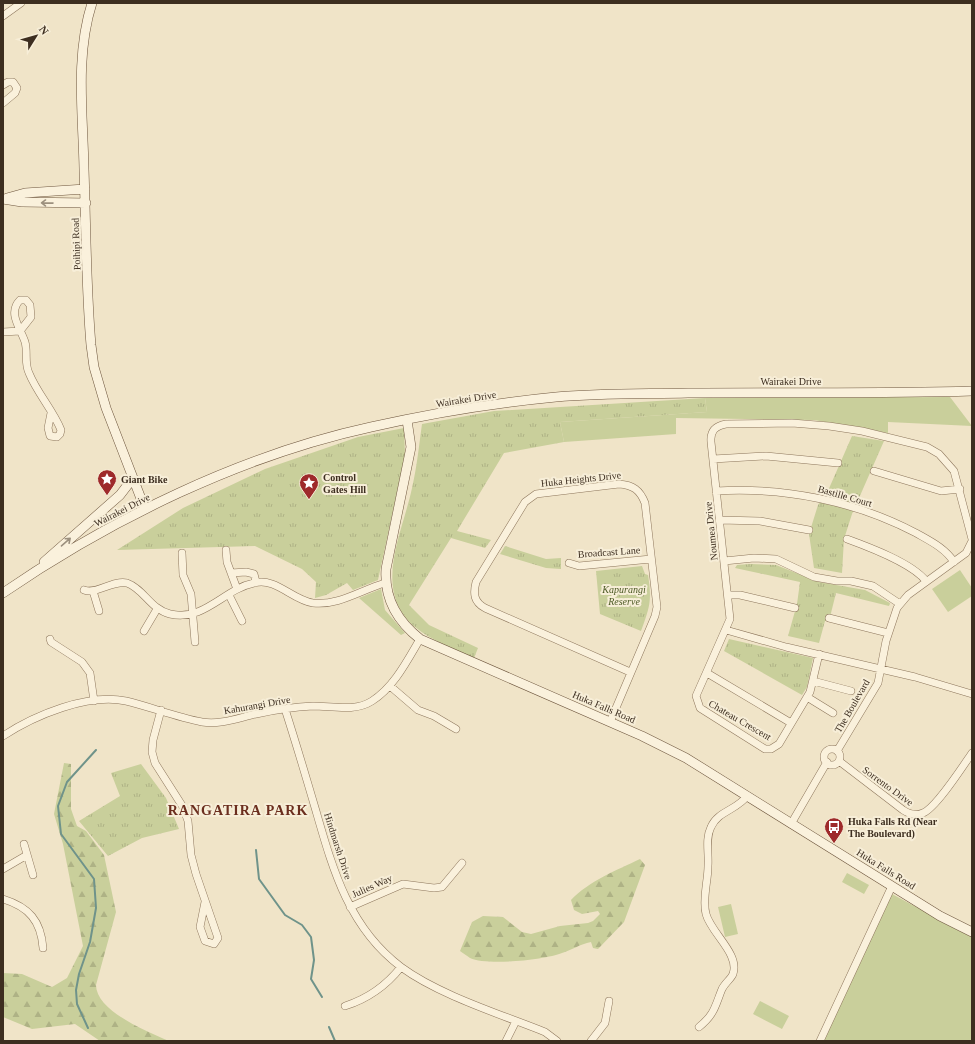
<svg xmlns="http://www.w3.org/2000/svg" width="975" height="1044" font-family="Georgia,serif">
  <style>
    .grass { fill: #c9cf9b }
    .forest { fill: url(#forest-firs) }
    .park { fill: url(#park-tufts) }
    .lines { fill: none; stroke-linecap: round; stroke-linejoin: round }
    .stream { stroke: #6f938a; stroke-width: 2 }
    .street-casing { stroke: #8d765c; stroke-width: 8 }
    .secondary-casing { stroke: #6f573f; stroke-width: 10 }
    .street { stroke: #faf1dc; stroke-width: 7 }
    .secondary { stroke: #faf1dc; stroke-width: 9 }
    .oneway { stroke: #9c907e }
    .labels { text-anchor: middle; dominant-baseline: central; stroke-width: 4; stroke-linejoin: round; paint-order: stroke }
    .street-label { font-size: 10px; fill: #3d2e20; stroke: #f7eed8 }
    .poi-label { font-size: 10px; font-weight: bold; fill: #3d2e20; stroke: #f7eed8; text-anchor: start }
    .park-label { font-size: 10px; font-style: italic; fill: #4d5a26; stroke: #f7eed8 }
    .district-label { font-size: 14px; font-weight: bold; letter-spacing: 1px; fill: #6b2e1e; stroke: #f7eed8 }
  </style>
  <defs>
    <pattern id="forest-firs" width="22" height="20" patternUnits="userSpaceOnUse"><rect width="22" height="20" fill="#c9cf9b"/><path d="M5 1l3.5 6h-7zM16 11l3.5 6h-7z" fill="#aeb285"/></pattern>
    <pattern id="park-tufts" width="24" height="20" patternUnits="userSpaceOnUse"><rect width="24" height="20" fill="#c9cf9b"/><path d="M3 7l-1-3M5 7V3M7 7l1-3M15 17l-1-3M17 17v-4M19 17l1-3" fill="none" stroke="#aeb285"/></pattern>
  </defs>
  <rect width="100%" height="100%" fill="#f0e4c8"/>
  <path class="grass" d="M950 397 972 426 888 422V433L814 420 676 418V434L564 442 560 422 707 412 705 398Z
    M960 570 972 588V596L948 612 932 589Z
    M381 589 385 610 405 633 401 635 359 598Z
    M847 873 869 885 864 894 842 882Z
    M892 894 972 937V1041H823Z
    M731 904 738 934 725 937 718 907Z
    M760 1001 789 1016 782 1029 753 1014Z"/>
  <path class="forest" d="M64 763 71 764V809L77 826 86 831 104 855 116 912 96 985C96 1011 148 1032 169 1041H100L75 1024 32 1029 3 1017V973L22 974 52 987 67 978 83 946 63 844 54 814Z
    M640 859 645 865 624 922 598 949 593 948 591 942C580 944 572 950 562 953 544 960 487 966 470 958 467 956 463 953 460 951L472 922 483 916 503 917 522 932 531 934 560 926 588 923 593 921 600 914 598 911 582 914 574 910 571 900C589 881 617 870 640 859Z"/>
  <path class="park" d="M705 398 707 412 560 422 564 442 504 453 457 531 491 540 485 548 451 538 409 605 429 625 478 648 474 658C454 649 432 641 415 627 371 590 403 532 412 488 417 467 419 445 422 424L494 411Z
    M404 428 405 455 378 580 353 590 347 583 326 595 315 598 316 582 302 569 255 546 117 550 183 508 265 469 358 437Z
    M852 436 884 441 852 514 844 539 842 573 814 568 809 534 818 505 827 493Z
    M505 546 546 559 561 558V569L546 568 500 554Z
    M750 564 776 565 819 582 865 590 890 603 889 606 836 593 829 621H825L819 643 788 636 797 604 800 582 735 568 737 565Z
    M642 566 645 574 648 575C652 600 650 607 641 631L600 614 596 571Z
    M729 639 813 658 807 687 802 695 724 651Z
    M141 764 166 798 179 829 142 838 108 856 79 821 120 796 111 773Z"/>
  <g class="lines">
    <path class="stream" d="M256 850 259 879 285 915 302 925 311 937 314 960 311 979 322 997
      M329 1027 335 1041
      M88 1028 77 1004 76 990 79 974 90 942 96 908 94 879 61 834 58 806 67 782 96 750"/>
    <defs>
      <path id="street" d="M3 16 21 3
        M3 85 8 82H13L17 88 15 93 3 103
        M20 331 31 317 30 305 26 300H20C7 313 21 329 25 342 28 352 24 363 29 373 37 393 53 410 61 430L60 434 57 437 50 436 48 428 51 413
        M3 332 20 331
        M713 459 766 456 838 463
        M874 471 941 491 960 489
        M716 491C785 487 855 501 916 533 930 541 945 548 954 562
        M720 520 760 521 809 530
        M847 539C869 547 912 563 926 581
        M226 550 227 562 237 589
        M182 553 183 575 191 594 195 642
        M724 561 754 558 776 559 814 577 837 581H851L873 586 900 604
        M569 563 579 566 651 559
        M231 573 246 572 254 574 256 582
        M84 590C96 595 112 580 127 583 144 589 150 609 170 614 204 622 224 589 254 583 276 577 292 600 313 603 338 606 361 590 385 583
        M93 591 99 611
        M229 595 242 621
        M728 595H740L795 608
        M829 618 888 633
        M726 630 786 647 915 677 972 694
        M144 631 157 609
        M50 639 51 642 82 662 90 673 94 701
        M819 654 810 692 779 744 771 749H765L700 708 696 696 730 619 711 442C710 431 715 426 726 424L792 423 829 426 862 431 927 447 939 454 954 471 972 539
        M707 673 791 723
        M813 681 851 691
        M390 686 418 710 434 716 456 729
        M807 697 833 713
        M285 709C296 743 306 777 316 811 333 870 349 928 401 967 439 995 500 1014 545 1032L557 1041
        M161 710 153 740 152 752 155 763 183 807 188 821 191 855 196 874 218 938 214 944 205 941 200 927 205 902
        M610 722 655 616 657 607 645 503C640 490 633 485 619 484L536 494 525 502 476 582C473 594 474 602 485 608L630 672
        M3 736C35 715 88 693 126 701 151 707 176 717 202 722 220 725 238 718 256 714 274 710 294 707 313 706 332 706 355 712 372 701 394 687 407 661 420 639
        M824 757a8 8 0 1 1 16 0a8 8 0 1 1-16 0Z
        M837 751 878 683 886 641 897 608 908 595 966 553 972 541
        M839 761 903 810C909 814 916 816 923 813 936 808 963 766 972 753
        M791 824 827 762
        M24 844 33 875
        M3 869 27 855
        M3 899C29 907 41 921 43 948
        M350 907 403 884 434 888 442 887 462 863
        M345 1006C367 999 386 986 401 967
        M699 1027C715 1014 715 1006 722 989 725 983 731 979 733 974 740 954 711 933 706 914 702 899 708 882 708 866 709 853 705 839 711 827 718 811 737 810 747 796
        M506 1041 516 1021
        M591 1041 605 1023 609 1001
        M820 1041 892 886"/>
      <path id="secondary" d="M92 3C75 56 83 114 84 169 86 228 86 287 91 345L94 367 106 408 145 509
        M7 198 25 193 85 189
        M3 199 22 202 86 203
        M407 420 411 447 386 569C384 599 397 621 420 639L642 736 686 758 940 916 972 932
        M44 562 120 495 133 478
        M3 593C111 519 242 455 371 427 432 413 494 403 556 397 600 393 644 394 688 393 783 392 877 394 972 391"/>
    </defs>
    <use href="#street" class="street-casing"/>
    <use href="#secondary" class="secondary-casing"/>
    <use href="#street" class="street"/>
    <use href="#secondary" class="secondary"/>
  </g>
  <defs><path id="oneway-shaft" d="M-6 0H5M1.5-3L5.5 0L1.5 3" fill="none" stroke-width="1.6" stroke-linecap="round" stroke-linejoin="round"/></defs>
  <g class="oneway">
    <use href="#oneway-shaft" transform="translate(47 203) rotate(-179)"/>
    <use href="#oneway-shaft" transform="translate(66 542) rotate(-41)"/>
  </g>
  <defs>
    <symbol id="sight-pin" viewBox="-11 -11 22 30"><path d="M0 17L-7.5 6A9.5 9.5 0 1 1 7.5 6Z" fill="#9e2a2b" stroke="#f7eed8"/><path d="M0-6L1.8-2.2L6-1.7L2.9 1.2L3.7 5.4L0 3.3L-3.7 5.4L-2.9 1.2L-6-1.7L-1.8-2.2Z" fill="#fff"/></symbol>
    <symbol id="bus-pin" viewBox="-11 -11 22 30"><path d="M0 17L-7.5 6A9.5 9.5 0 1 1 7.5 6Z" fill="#9e2a2b" stroke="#f7eed8"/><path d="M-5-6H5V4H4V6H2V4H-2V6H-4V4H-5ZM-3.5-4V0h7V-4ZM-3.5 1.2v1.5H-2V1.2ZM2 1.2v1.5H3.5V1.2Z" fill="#fff"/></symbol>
  </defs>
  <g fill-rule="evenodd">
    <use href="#sight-pin" x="96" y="468" width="22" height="30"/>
    <use href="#sight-pin" x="298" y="472" width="22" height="30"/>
    <use href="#bus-pin" x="823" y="816" width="22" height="30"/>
  </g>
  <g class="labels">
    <g class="street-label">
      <text transform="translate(76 244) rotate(-92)">Poihipi Road</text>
      <text x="791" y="381">Wairakei Drive</text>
      <text transform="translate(466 399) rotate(-9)">Wairakei Drive</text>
      <text transform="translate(581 479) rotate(-6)">Huka Heights Drive</text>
      <text transform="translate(845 496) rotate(16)">Bastille Court</text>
      <text transform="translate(122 510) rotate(-27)">Wairakei Drive</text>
      <text transform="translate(711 531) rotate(-96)">Noumea Drive</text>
      <text transform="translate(609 552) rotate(-4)">Broadcast Lane</text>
      <text transform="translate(257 705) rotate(-10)">Kahurangi Drive</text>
      <text transform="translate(852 706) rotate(-60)">The Boulevard</text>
      <text transform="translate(604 707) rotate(23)">Huka Falls Road</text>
      <text transform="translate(740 720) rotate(30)">Chateau Crescent</text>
      <text transform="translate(888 786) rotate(36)">Sorrento Drive</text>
      <text transform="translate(338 846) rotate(72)">Hindmarsh Drive</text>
      <text transform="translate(886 869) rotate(32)">Huka Falls Road</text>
      <text transform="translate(372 886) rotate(-24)">Julies Way</text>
    </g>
    <g class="poi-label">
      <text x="323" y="477">Control<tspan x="323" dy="12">Gates Hill</tspan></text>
      <text x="121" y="479">Giant Bike</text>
      <text x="848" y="821">Huka Falls Rd (Near<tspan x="848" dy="12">The Boulevard)</tspan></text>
    </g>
    <g class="park-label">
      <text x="624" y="589">Kapurangi<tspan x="624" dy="12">Reserve</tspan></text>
    </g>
    <g class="district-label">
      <text x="238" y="810">RANGATIRA PARK</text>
    </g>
  </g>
  <rect width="975" height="1044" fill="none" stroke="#3d2e20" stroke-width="8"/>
  <g transform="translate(36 36) rotate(53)" stroke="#f7eed8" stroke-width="3" paint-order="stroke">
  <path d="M0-3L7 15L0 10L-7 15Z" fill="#3d2e20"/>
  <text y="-6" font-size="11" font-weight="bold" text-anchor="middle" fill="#3d2e20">N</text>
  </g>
</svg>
